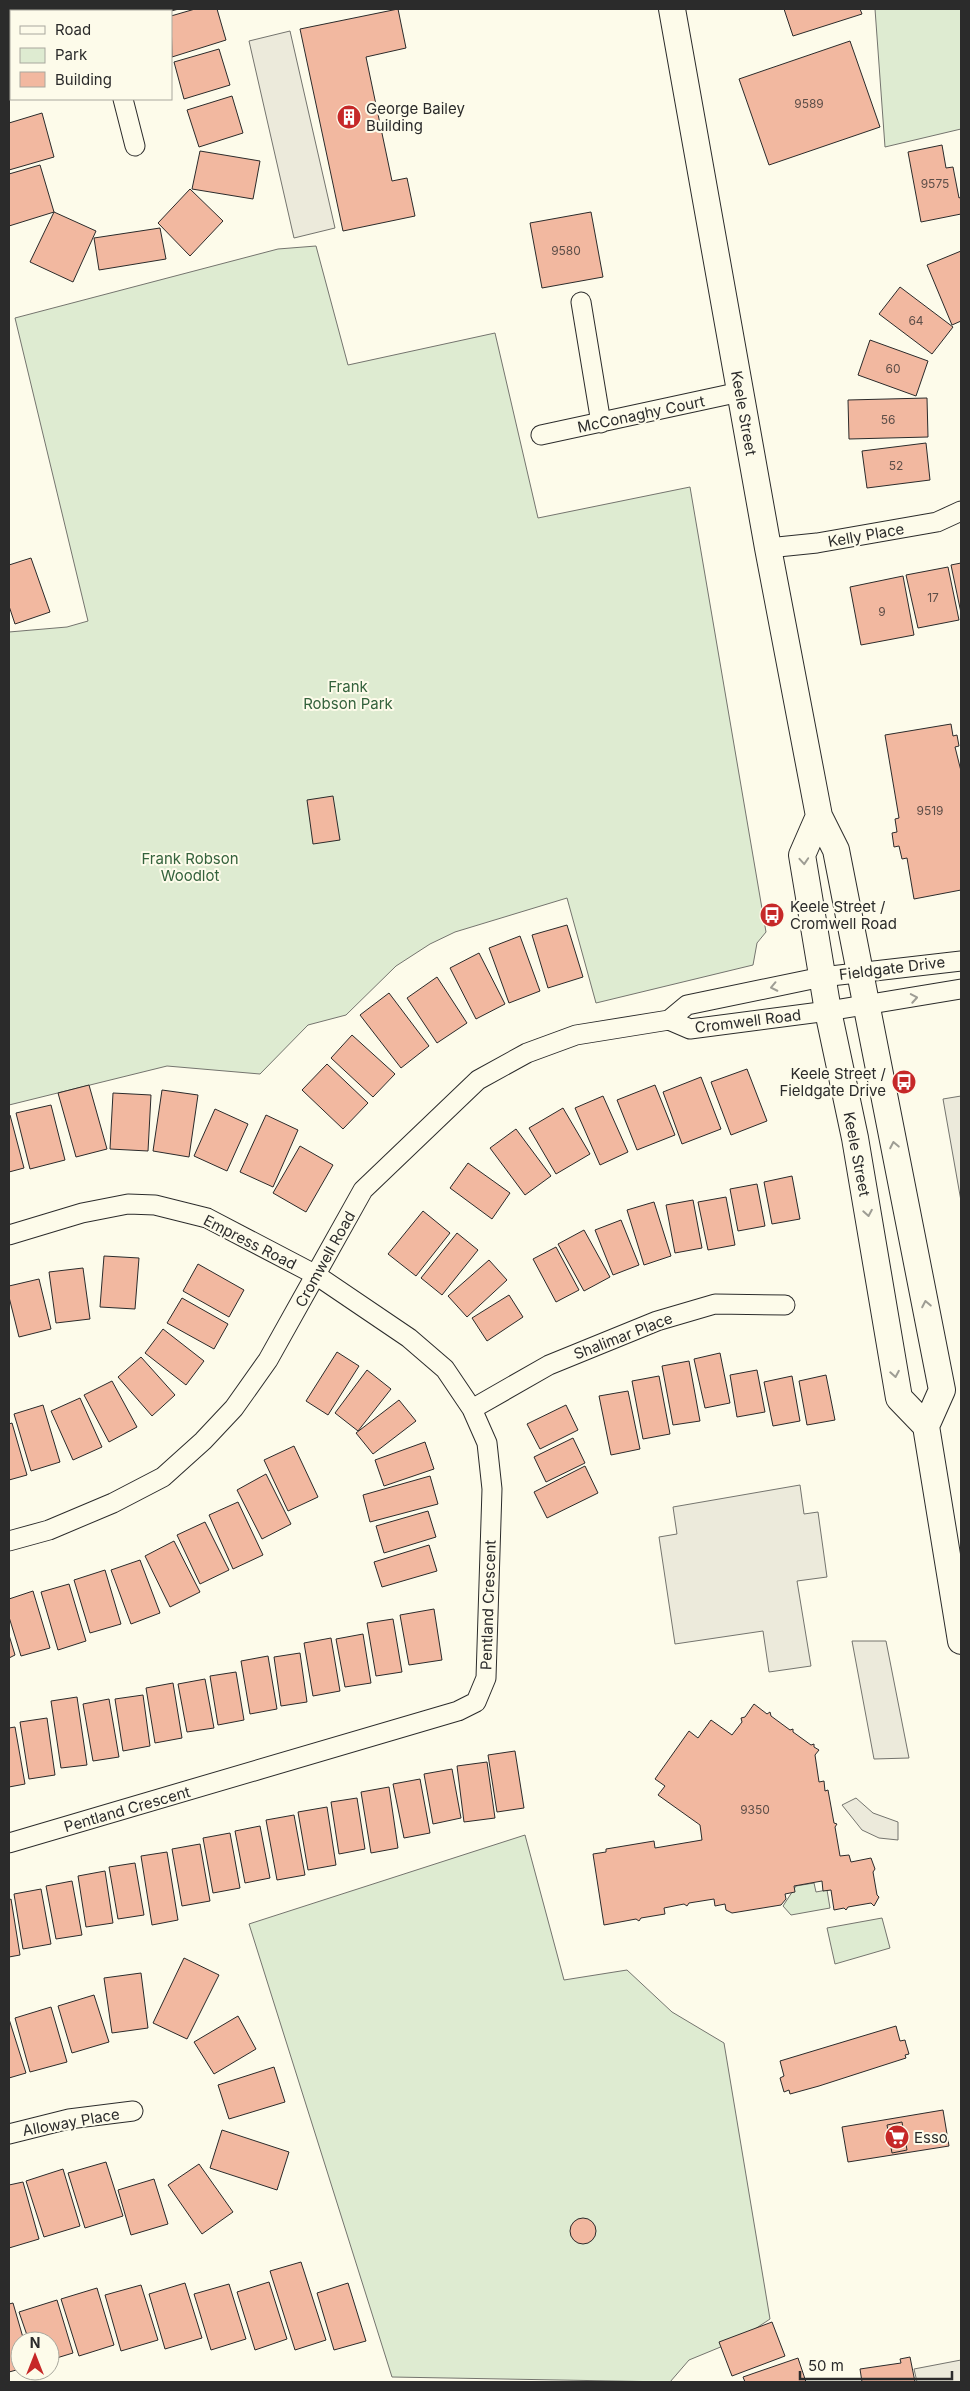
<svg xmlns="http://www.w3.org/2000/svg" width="970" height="2391" font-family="Inter,sans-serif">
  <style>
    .green { fill: #deebd1; stroke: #74746e }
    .parking { fill: #eceadb; stroke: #74746e }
    .building { fill: #f2b8a0; stroke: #2b2b2b }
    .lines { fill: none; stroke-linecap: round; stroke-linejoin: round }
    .street-casing { stroke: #2b2b2b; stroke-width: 21 }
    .secondary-casing { stroke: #2b2b2b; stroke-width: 28 }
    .street { stroke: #fdfbea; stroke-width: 19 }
    .secondary { stroke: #fdfbea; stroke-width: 26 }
    .oneway { stroke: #9e9d94 }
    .labels { text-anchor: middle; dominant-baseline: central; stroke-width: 4; stroke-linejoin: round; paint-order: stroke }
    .number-label { font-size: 12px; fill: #5d4e48 }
    .poi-label { font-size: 15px; fill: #2b2b2b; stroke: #fdfbea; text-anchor: start }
    .street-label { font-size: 15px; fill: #2b2b2b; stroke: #fdfbea }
    .park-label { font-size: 15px; fill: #34623c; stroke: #fdfbea }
  </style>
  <rect width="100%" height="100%" fill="#fdfbea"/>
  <path class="green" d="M875 9H961V129L885 147Z
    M316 246 348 365 495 333 538 518 690 487 766 932 757 943 753 965 596 1003 567 898 455 932 430 944 396 966 346 1015 308 1025 260 1074 167 1066 9 1105V632L67 627 88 621 15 318 278 249Z
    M525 1835 564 1980 627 1970 672 2012 724 2043 770 2319 740 2339 689 2360 670 2382 392 2377 249 1924Z
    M814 1883 816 1892 827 1890 830 1908 791 1915 783 1906 796 1886Z
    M882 1918 890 1948 835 1964 827 1928Z"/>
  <path class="parking" d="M290 31 335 228 294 238 249 41Z
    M961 1096V1201L943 1099Z
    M800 1485 804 1514 818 1512 827 1577 797 1581 811 1666 769 1672 763 1631 675 1644 659 1537 677 1534 673 1507Z
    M852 1641H886L909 1758 874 1759Z
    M856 1798 873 1813 898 1822V1840L879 1838 862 1830 842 1805Z
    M961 2360V2382H917L914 2369Z"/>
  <path class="building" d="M159 9H179L171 11H159Z
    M195 9H217L226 40 172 57 171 16Z
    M398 9 406 48 366 57 392 181 407 178 415 216 343 231 300 29Z
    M784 9H860L862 14 793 36Z
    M11 24V93L9 94V25Z
    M850 41 880 127 769 165 739 79Z
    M219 49 230 85 184 99 174 62Z
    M232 96 243 133 199 147 187 110Z
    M42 113 54 157 9 170V123Z
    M942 145 946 168 953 167 959 198 961 197V214L921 222 908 152Z
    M200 151 260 161 253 199 192 189Z
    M40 165 54 212 9 226V174Z
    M190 189 223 221 190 256 158 223Z
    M54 212 96 231 73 282 30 262Z
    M591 212 603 277 542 288 530 223Z
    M160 228 166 259 99 270 94 238Z
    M961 251V321L952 325 927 265Z
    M900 287 953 327 932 354 879 314Z
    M870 340 928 361 916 396 858 375Z
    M927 398 928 437 849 439 848 400Z
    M926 443 930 480 867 488 862 451Z
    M31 558 50 612 15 624 9 606V565Z
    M961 563V613L951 565Z
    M948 567 959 620 918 628 906 575Z
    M903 576 914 635 861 645 850 587Z
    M951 724 953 736 957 735 959 746 955 747 961 771V890L914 899 907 858 902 859 899 846 894 847 892 833 897 832 895 819 899 818 885 735Z
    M333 796 340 840 313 844 307 800Z
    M567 925 583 977 548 988 532 935Z
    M520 936 540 991 509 1003 489 948Z
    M479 953 505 1004 476 1019 450 968Z
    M437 977 467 1023 437 1043 407 998Z
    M389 993 429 1046 401 1068 360 1015Z
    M352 1035 395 1074 373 1097 331 1058Z
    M327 1064 368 1103 343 1129 302 1090Z
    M747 1069 767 1121 731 1135 711 1082Z
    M701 1077 721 1129 682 1144 663 1092Z
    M89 1085 107 1149 76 1157 58 1093Z
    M655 1085 675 1135 637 1150 617 1100Z
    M162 1090 198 1095 189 1157 153 1151Z
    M113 1093 151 1095 148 1151 110 1149Z
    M603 1096 628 1152 600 1165 575 1108Z
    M51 1105 65 1160 30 1169 16 1113Z
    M563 1108 590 1154 556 1174 529 1128Z
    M215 1109 248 1124 227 1171 194 1156Z
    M10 1115 24 1168 9 1172V1116Z
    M266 1115 298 1130 273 1187 240 1172Z
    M516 1129 551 1176 525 1195 490 1148Z
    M300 1146 333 1165 306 1212 273 1193Z
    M468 1163 510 1193 492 1219 450 1188Z
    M792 1176 800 1219 772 1224 764 1182Z
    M757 1184 765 1226 738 1231 730 1189Z
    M726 1197 735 1245 708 1250 698 1202Z
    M693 1200 702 1248 675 1253 666 1205Z
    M654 1202 671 1256 644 1265 627 1210Z
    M423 1211 450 1233 416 1276 388 1254Z
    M621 1220 639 1265 613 1275 595 1230Z
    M584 1230 610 1277 584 1291 558 1244Z
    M457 1233 478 1250 442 1295 421 1278Z
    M556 1247 579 1290 556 1302 533 1259Z
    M104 1256 139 1258 135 1309 100 1307Z
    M489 1260 507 1280 467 1317 448 1296Z
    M198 1264 244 1290 229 1317 183 1291Z
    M83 1268 90 1319 56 1323 49 1272Z
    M39 1279 51 1329 19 1337 9 1297V1286Z
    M509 1295 523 1317 487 1341 472 1318Z
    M182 1298 228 1324 214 1349 167 1323Z
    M163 1329 204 1361 186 1385 145 1353Z
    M337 1352 359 1366 328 1415 306 1401Z
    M720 1353 730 1403 705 1408 694 1359Z
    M141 1357 175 1395 152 1416 118 1377Z
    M689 1361 700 1421 673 1425 662 1366Z
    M367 1370 391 1389 358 1431 335 1413Z
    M757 1370 765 1412 737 1417 730 1375Z
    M826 1375 835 1420 807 1425 799 1381Z
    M659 1376 670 1434 643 1439 632 1381Z
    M792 1376 800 1421 773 1426 764 1382Z
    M112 1381 137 1427 109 1442 84 1395Z
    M628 1391 640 1449 611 1455 599 1396Z
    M80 1398 102 1447 73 1460 51 1411Z
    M399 1400 416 1421 373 1454 356 1433Z
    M43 1405 60 1462 31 1471 14 1414Z
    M566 1405 578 1430 540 1449 527 1424Z
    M12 1423 27 1475 9 1480V1424Z
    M573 1438 585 1463 546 1482 534 1457Z
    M425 1442 434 1469 384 1486 375 1460Z
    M294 1446 318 1497 288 1511 264 1460Z
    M585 1466 598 1493 547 1518 534 1492Z
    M266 1474 291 1524 262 1539 237 1490Z
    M430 1476 438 1504 370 1522 363 1495Z
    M238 1502 263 1555 233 1569 209 1515Z
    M428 1511 436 1537 384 1553 376 1526Z
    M205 1522 229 1570 200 1584 177 1535Z
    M174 1541 200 1592 170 1607 145 1556Z
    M429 1545 437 1571 382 1587 374 1562Z
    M140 1560 160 1613 131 1624 111 1570Z
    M105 1570 121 1624 90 1633 74 1580Z
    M69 1584 86 1641 58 1650 41 1592Z
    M33 1591 50 1648 21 1656 9 1617V1599Z
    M434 1609 442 1660 409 1665 400 1615Z
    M393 1619 402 1672 376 1676 367 1623Z
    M363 1634 371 1683 345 1687 336 1639Z
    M9 1635 15 1655 9 1658Z
    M331 1638 340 1691 313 1696 304 1643Z
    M300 1653 307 1702 281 1706 274 1657Z
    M268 1656 277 1709 250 1714 241 1661Z
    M236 1672 244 1720 218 1725 210 1676Z
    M205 1679 214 1728 187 1732 178 1684Z
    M173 1683 182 1738 155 1743 146 1688Z
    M143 1695 150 1746 123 1751 115 1699Z
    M77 1697 87 1765 61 1768 51 1701Z
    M109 1699 119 1757 93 1761 83 1704Z
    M754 1704 767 1714 770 1712 771 1716 790 1730 793 1729V1732L811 1745 814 1744V1747L819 1750 815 1755 819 1782 824 1781 825 1791 828 1790 834 1823 837 1824 835 1827 840 1856 849 1855 851 1862 871 1858 875 1869 873 1872 877 1895 879 1897 874 1906 871 1903 848 1907 846 1910 844 1908 834 1910 831 1890 823 1891 822 1881 794 1886 795 1892 785 1894 786 1899 781 1905 732 1913 726 1910 725 1904 715 1906 714 1899 689 1903 687 1906 684 1904 664 1908 665 1914 641 1918 639 1921 636 1919 604 1925 593 1854 606 1852V1849L654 1841 655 1848 702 1840 700 1825 658 1795 665 1786 655 1779 689 1731 698 1738 711 1720 732 1735 742 1722 741 1718 745 1717Z
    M47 1718 55 1775 29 1779 20 1722Z
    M15 1727 25 1784 9 1787V1728Z
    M515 1751 524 1808 497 1812 488 1755Z
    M487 1762 495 1818 464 1822 457 1766Z
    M452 1769 461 1818 433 1824 424 1774Z
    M420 1779 430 1833 404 1838 393 1784Z
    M389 1787 398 1848 371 1853 361 1792Z
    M357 1798 365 1849 339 1854 331 1802Z
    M327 1807 336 1865 308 1870 298 1812Z
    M294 1815 305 1875 277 1880 266 1820Z
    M260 1826 270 1878 245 1883 235 1831Z
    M230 1833 240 1888 213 1893 203 1838Z
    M200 1844 210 1901 182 1906 172 1849Z
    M167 1852 178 1920 152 1925 141 1856Z
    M135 1863 144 1915 118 1919 109 1867Z
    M105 1871 113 1923 86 1927 78 1876Z
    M72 1881 82 1935 56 1939 46 1886Z
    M41 1889 51 1944 23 1949 14 1894Z
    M11 1899 20 1955 9 1957V1900Z
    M184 1958 219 1975 187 2039 153 2023Z
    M141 1973 148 2028 112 2033 104 1978Z
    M94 1995 109 2042 72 2053 58 2006Z
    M51 2007 67 2062 30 2072 15 2018Z
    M238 2016 256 2049 214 2074 194 2042Z
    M9 2019 26 2073 9 2078Z
    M896 2026 900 2041 905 2040 906 2044 909 2054 905 2055 906 2058 819 2086 790 2094 789 2090 784 2092 780 2078 784 2076 780 2061Z
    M274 2067 285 2102 229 2119 218 2085Z
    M943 2110 949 2146 848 2162 842 2127Z
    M902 2122 907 2150 892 2153 887 2125Z
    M222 2130 289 2152 277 2190 210 2168Z
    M106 2162 123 2216 85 2228 68 2173Z
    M199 2164 233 2212 202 2234 168 2185Z
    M63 2169 80 2226 44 2237 26 2181Z
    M154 2179 168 2224 131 2235 118 2190Z
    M23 2182 39 2239 9 2248V2185Z
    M570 2231a13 13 0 1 1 26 0a13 13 0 1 1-26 0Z
    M301 2262 326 2340 295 2350 270 2271Z
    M269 2282 287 2339 255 2350 237 2292Z
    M185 2283 202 2338 165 2349 149 2294Z
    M348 2283 366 2341 334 2350 317 2293Z
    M229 2284 246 2339 211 2350 194 2294Z
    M141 2285 158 2340 121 2351 105 2295Z
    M97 2288 114 2345 79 2356 61 2299Z
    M57 2300 73 2353 50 2360V2341H29L19 2312Z
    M13 2303 24 2341H20V2369L9 2372V2304Z
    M772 2322 785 2356 732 2376 719 2342Z
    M910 2357 915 2382H862L860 2369 901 2363 900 2359Z
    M798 2358 806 2382H745L743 2377Z"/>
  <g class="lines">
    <defs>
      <path id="street" d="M100 9 101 11
        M123 99 135 146
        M581 302 601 423
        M541 435 740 392
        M768 548 817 543 937 522 961 511
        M669 1020 690 1029 828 1011 961 989
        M9 1235 82 1213 128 1204 155 1205 207 1218 316 1275 409 1338 445 1369 472 1409 487 1443 492 1489 486 1678 476 1702 458 1711 9 1843
        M472 1409 549 1365 657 1321 715 1304 785 1305
        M9 1541 49 1530 113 1503 163 1477 203 1441 234 1408 268 1360 363 1190 478 1080 527 1053 576 1035 669 1020 687 1005 822 977 961 961
        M9 2134 69 2119 133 2111"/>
      <path id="secondary" d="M672 9 768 548 819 816 836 850 942 1390 926 1426 961 1641
        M819 816 802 855 828 1011 855 1138 899 1398 926 1426"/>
    </defs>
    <use href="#street" class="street-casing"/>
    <use href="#secondary" class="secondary-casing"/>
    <use href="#street" class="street"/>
    <use href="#secondary" class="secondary"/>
  </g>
  <defs><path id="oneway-chevron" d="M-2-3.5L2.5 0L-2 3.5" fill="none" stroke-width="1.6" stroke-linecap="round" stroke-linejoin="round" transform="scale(1.25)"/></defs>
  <g class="oneway">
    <use href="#oneway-chevron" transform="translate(804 861) rotate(86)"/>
    <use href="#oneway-chevron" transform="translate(774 987) rotate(168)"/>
    <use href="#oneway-chevron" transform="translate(914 998) rotate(-10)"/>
    <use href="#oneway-chevron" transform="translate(894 1145) rotate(-101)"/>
    <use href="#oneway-chevron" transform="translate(868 1213) rotate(80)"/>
    <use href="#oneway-chevron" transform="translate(926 1304) rotate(-101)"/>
    <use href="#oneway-chevron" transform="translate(895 1374) rotate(80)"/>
  </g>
  <defs>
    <symbol id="building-disc" viewBox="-11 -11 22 22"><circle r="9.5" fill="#c62828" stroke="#fdfbea"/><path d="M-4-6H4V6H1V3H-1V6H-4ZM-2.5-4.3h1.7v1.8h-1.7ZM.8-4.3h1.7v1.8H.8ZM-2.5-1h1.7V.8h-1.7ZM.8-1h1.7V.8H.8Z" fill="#fff"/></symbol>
    <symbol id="bus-disc" viewBox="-11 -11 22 22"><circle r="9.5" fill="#c62828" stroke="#fdfbea"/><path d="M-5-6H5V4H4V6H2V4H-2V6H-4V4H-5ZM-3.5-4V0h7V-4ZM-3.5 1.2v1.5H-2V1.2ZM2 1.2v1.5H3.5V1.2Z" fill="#fff"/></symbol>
    <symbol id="supermarket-disc" viewBox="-11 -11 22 22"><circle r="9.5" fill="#c62828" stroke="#fdfbea"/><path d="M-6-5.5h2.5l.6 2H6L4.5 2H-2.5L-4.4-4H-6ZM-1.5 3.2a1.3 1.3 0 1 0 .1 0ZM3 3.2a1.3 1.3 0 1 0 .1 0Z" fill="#fff"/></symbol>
  </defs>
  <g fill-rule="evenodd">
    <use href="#building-disc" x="335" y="103" width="28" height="28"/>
    <use href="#bus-disc" x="758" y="901" width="28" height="28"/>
    <use href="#bus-disc" x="890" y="1068" width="28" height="28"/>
    <use href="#supermarket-disc" x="883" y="2123" width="28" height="28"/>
  </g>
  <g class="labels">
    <g class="number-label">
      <text x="809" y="103">9589</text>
      <text x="935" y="183">9575</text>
      <text x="566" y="250">9580</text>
      <text x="916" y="320">64</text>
      <text x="893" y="368">60</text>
      <text x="888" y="419">56</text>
      <text x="896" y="465">52</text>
      <text x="933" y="597">17</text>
      <text x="882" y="611">9</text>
      <text x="930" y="810">9519</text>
      <text x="755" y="1809">9350</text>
    </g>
    <g class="poi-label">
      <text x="366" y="108">George Bailey<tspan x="366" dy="17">Building</tspan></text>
      <text x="790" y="906">Keele Street /<tspan x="790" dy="17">Cromwell Road</tspan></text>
      <text x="886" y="1073" text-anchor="end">Keele Street /<tspan x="886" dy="17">Fieldgate Drive</tspan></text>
      <text x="914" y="2137">Esso</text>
    </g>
    <g class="street-label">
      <text transform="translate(744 413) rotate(80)">Keele Street</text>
      <text transform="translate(641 414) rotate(-12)">McConaghy Court</text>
      <text transform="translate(866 535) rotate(-10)">Kelly Place</text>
      <text transform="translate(892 968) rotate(-7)">Fieldgate Drive</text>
      <text transform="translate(748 1021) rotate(-7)">Cromwell Road</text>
      <text transform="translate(857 1154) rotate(79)">Keele Street</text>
      <text transform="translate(250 1242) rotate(27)">Empress Road</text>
      <text transform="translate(325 1259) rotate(-61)">Cromwell Road</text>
      <text transform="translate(623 1336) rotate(-21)">Shalimar Place</text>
      <text transform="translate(488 1605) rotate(-88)">Pentland Crescent</text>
      <text transform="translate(127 1809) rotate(-16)">Pentland Crescent</text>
      <text transform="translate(71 2122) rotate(-10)">Alloway Place</text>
    </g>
    <g class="park-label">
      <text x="348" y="686">Frank<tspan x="348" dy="17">Robson Park</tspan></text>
      <text x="190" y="858">Frank Robson<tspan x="190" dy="17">Woodlot</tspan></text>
    </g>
  </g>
  <rect width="970" height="2391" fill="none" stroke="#2b2b2b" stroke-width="20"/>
  <rect x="10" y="10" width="162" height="90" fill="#fdfbea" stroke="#a9a89e"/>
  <rect x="20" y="26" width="25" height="8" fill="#fdfbea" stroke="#a9a89e"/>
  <text x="55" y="35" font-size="15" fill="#2b2b2b">Road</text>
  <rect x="20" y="48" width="25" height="15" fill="#deebd1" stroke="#a9a89e"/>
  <text x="55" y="60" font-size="15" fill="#2b2b2b">Park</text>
  <rect x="20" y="72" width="25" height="15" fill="#f2b8a0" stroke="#a9a89e"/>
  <text x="55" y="85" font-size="15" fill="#2b2b2b">Building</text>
  <g transform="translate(35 2356)"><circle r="24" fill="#fdfbea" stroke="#a9a89e"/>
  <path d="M0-4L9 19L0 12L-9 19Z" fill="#c62828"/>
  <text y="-8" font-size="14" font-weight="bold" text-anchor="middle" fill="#2b2b2b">N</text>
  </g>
  <path d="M800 2371v8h152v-8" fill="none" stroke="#2b2b2b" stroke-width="2.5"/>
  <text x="808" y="2371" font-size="15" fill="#2b2b2b" stroke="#fdfbea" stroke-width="4" paint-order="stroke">50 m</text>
</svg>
